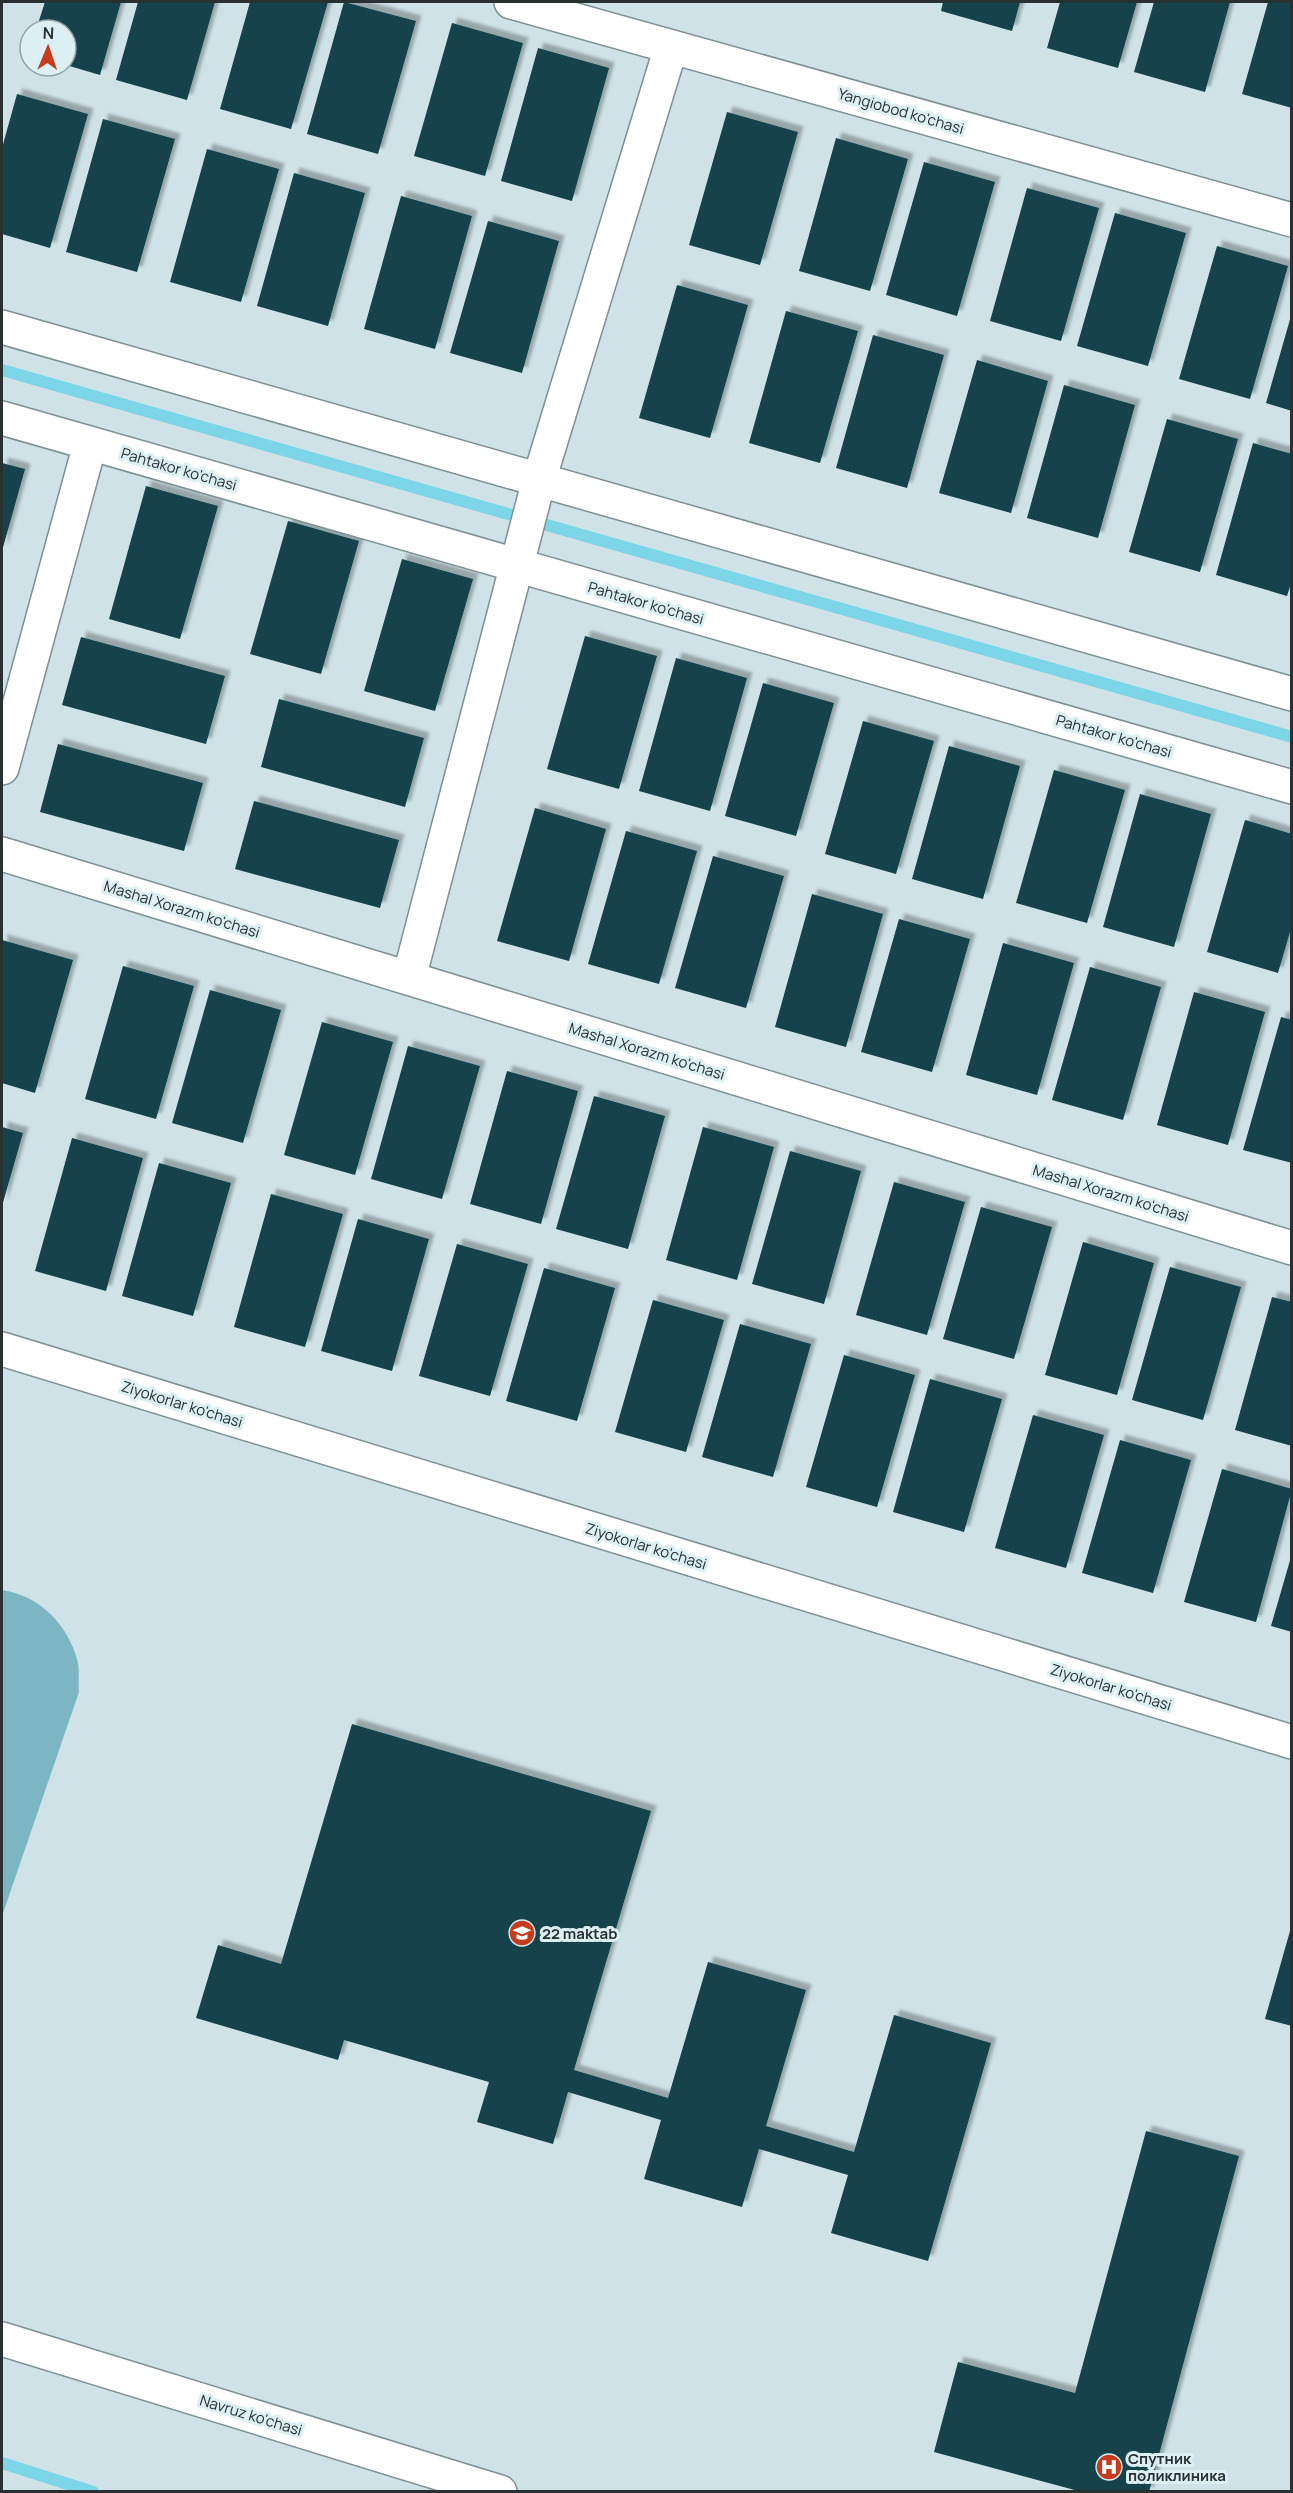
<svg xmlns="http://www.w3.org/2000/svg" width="1293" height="2493" font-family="Manrope,sans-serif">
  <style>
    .green { fill: #7db6c3 }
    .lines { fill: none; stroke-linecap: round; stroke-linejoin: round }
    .stream { stroke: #7dd5e8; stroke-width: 12 }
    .building { fill: #12434c; filter: url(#shadow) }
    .minor-casing { stroke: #7d9094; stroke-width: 36 }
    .minor { stroke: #fff; stroke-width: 33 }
    .labels { text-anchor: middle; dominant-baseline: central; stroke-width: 6; stroke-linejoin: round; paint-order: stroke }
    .street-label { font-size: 15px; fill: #293032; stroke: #dcf0f4 }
    .poi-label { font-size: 15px; font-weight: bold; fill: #293032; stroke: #dcf0f4; text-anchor: start }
  </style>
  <defs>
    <filter id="shadow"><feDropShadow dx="5.5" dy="-5.5" stdDeviation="1.5" flood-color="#0004"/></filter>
  </defs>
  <rect width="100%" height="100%" fill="#cfe2e7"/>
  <path class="green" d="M2 1590C38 1595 67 1623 77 1659 80 1669 78 1681 79 1692L2 1916Z"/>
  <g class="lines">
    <path class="stream" d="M2 370 1292 737
      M2 2463 93 2492"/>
  </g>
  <path class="building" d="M45 2H121L100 75 66 65V30H36Z
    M138 2H215L187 100 116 80Z
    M250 2H328L291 129 220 109Z
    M344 2 416 21 378 154 307 134Z
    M943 2H1020L1012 31 941 11Z
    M1060 2H1137L1118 68 1047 48Z
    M1154 2H1230L1205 92 1134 72Z
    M1268 2H1292V108L1242 94Z
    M452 23 523 43 485 176 414 156Z
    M538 48 609 68 572 201 501 181Z
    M17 94 88 114 50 248 2 234V148Z
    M727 112 798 132 760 265 689 245Z
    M103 119 175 139 137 272 66 252Z
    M836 138 908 159 870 291 799 271Z
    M207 149 279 169 241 302 170 282Z
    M924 162 995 182 957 316 886 295Z
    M294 173 365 193 328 326 257 306Z
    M1027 188 1099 208 1061 341 990 321Z
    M401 196 472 216 435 349 364 329Z
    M1115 213 1186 233 1148 366 1077 346Z
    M488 221 559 241 522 373 450 353Z
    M1217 246 1288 266 1250 399 1179 379Z
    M677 285 748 305 710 438 639 418Z
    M786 311 858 331 820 463 749 443Z
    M1291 316H1292V411L1266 403Z
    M873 335 944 355 907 488 836 468Z
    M977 360 1048 381 1011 513 939 493Z
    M1064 385 1135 405 1098 538 1027 518Z
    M1167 419 1238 439 1200 572 1129 552Z
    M1253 443 1292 454V580L1287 596 1216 575Z
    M2 463 25 469 2 551Z
    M146 486 218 506 180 639 109 619Z
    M288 521 359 541 321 674 250 654Z
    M402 559 473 579 435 711 364 691Z
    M585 636 657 656 619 789 547 769Z
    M81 637 225 676 206 744 62 705Z
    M676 658 747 678 710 811 639 791Z
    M763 683 834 703 796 836 725 816Z
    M279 699 424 738 405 807 261 767Z
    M863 721 934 741 896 874 825 854Z
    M58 744 203 783 184 851 40 812Z
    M949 746 1020 766 983 899 912 879Z
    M1054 770 1125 790 1087 923 1016 903Z
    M1140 794 1211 814 1174 947 1103 927Z
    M254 801 399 840 380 908 235 869Z
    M535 808 606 829 569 961 497 941Z
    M1245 820 1292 834V925L1278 973 1207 952Z
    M626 831 697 851 659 984 588 964Z
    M713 856 784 876 746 1008 675 988Z
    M812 894 883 914 846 1047 775 1027Z
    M899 919 970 939 932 1072 861 1052Z
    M2 940 73 960 35 1093 2 1083Z
    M1003 943 1074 963 1037 1095 966 1075Z
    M123 966 194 986 156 1119 85 1099Z
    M1090 967 1161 987 1123 1120 1052 1100Z
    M210 990 281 1010 243 1143 172 1123Z
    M1194 992 1265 1012 1228 1145 1157 1125Z
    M1281 1017 1292 1020V1163L1243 1150Z
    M322 1022 393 1042 355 1175 284 1155Z
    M408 1046 480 1066 442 1199 371 1179Z
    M507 1071 578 1091 541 1224 470 1204Z
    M594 1096 665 1116 628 1249 556 1229Z
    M2 1127 23 1133 2 1206Z
    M703 1127 774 1147 737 1280 666 1260Z
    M72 1138 143 1158 106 1291 35 1271Z
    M790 1151 861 1171 824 1304 752 1284Z
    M159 1163 231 1183 193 1316 122 1296Z
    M894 1182 965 1202 927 1335 856 1315Z
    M271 1194 343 1214 305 1347 234 1327Z
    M981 1207 1052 1227 1014 1359 943 1339Z
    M358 1219 429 1239 392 1371 321 1351Z
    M1083 1242 1154 1263 1117 1395 1045 1375Z
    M457 1244 528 1264 490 1396 419 1376Z
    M1170 1267 1241 1287 1203 1420 1132 1400Z
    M544 1268 615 1288 577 1421 506 1401Z
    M1272 1297 1292 1302V1446L1235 1430Z
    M653 1300 724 1320 686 1452 615 1432Z
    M740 1324 811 1344 773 1477 702 1457Z
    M844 1355 915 1375 877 1507 806 1487Z
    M930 1379 1002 1399 964 1532 893 1512Z
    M1033 1415 1104 1435 1066 1568 995 1548Z
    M1120 1440 1191 1460 1153 1593 1082 1573Z
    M1222 1469 1292 1489 1256 1622 1184 1602Z
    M1291 1557H1292V1632L1271 1626Z
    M352 1724 651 1811 574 2070 668 2098 708 1962 806 1990 766 2126 854 2152 894 2015 991 2043 928 2261 831 2233 848 2175 759 2149 742 2207 644 2179 661 2120 568 2092 553 2144 477 2122 489 2082 344 2040 338 2060 196 2018 218 1945 281 1964Z
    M1292 1924V2026L1265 2019Z
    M1146 2131 1239 2156 1149 2492H1082L934 2452 958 2362 1075 2393Z"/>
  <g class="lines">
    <defs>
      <path id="minor" d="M511 2 1292 220
        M2 327 1292 694
        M2 418 1292 787
        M2 768 90 444
        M2 854 1292 1248
        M409 978 539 480 671 47
        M2 1349 1292 1742
        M2 2339 500 2492"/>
    </defs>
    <use href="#minor" class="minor-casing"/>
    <use href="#minor" class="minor"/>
  </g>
  <defs>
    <symbol id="school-disc" viewBox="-11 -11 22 22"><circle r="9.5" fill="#c63b1e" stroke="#dcf0f4"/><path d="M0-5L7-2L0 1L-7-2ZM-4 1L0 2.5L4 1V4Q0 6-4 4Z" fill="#fff"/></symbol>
    <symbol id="hospital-disc" viewBox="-11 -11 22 22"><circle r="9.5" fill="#c63b1e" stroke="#dcf0f4"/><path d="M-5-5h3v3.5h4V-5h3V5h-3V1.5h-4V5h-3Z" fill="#fff"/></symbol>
  </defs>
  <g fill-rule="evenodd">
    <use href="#school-disc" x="507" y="1918" width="30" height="30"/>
    <use href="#hospital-disc" x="1094" y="2452" width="30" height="30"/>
  </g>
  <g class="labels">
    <g class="street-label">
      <text transform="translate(901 111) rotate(16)">Yangiobod ko'chasi</text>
      <text transform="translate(179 469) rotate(16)">Pahtakor ko'chasi</text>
      <text transform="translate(646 603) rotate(16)">Pahtakor ko'chasi</text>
      <text transform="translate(1114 736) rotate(16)">Pahtakor ko'chasi</text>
      <text transform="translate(182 909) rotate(17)">Mashal Xorazm ko'chasi</text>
      <text transform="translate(647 1051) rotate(17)">Mashal Xorazm ko'chasi</text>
      <text transform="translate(1111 1193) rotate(17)">Mashal Xorazm ko'chasi</text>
      <text transform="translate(182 1404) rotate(17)">Ziyokorlar ko'chasi</text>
      <text transform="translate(646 1546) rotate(17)">Ziyokorlar ko'chasi</text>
      <text transform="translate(1111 1687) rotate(17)">Ziyokorlar ko'chasi</text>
      <text transform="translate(251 2415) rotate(17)">Navruz ko'chasi</text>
    </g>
    <g class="poi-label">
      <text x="542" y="1933">22 maktab</text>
      <text x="1128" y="2458">Спутник<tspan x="1128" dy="17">поликлиника</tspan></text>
    </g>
  </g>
  <rect width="1293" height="2493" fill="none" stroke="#293032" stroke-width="6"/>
  <g transform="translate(48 48) rotate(2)"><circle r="28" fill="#dcf0f4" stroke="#94a3a6" stroke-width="1.5"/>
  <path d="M0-4.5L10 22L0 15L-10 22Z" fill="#c63b1e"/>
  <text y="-9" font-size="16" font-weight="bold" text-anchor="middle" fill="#293032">N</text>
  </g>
</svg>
